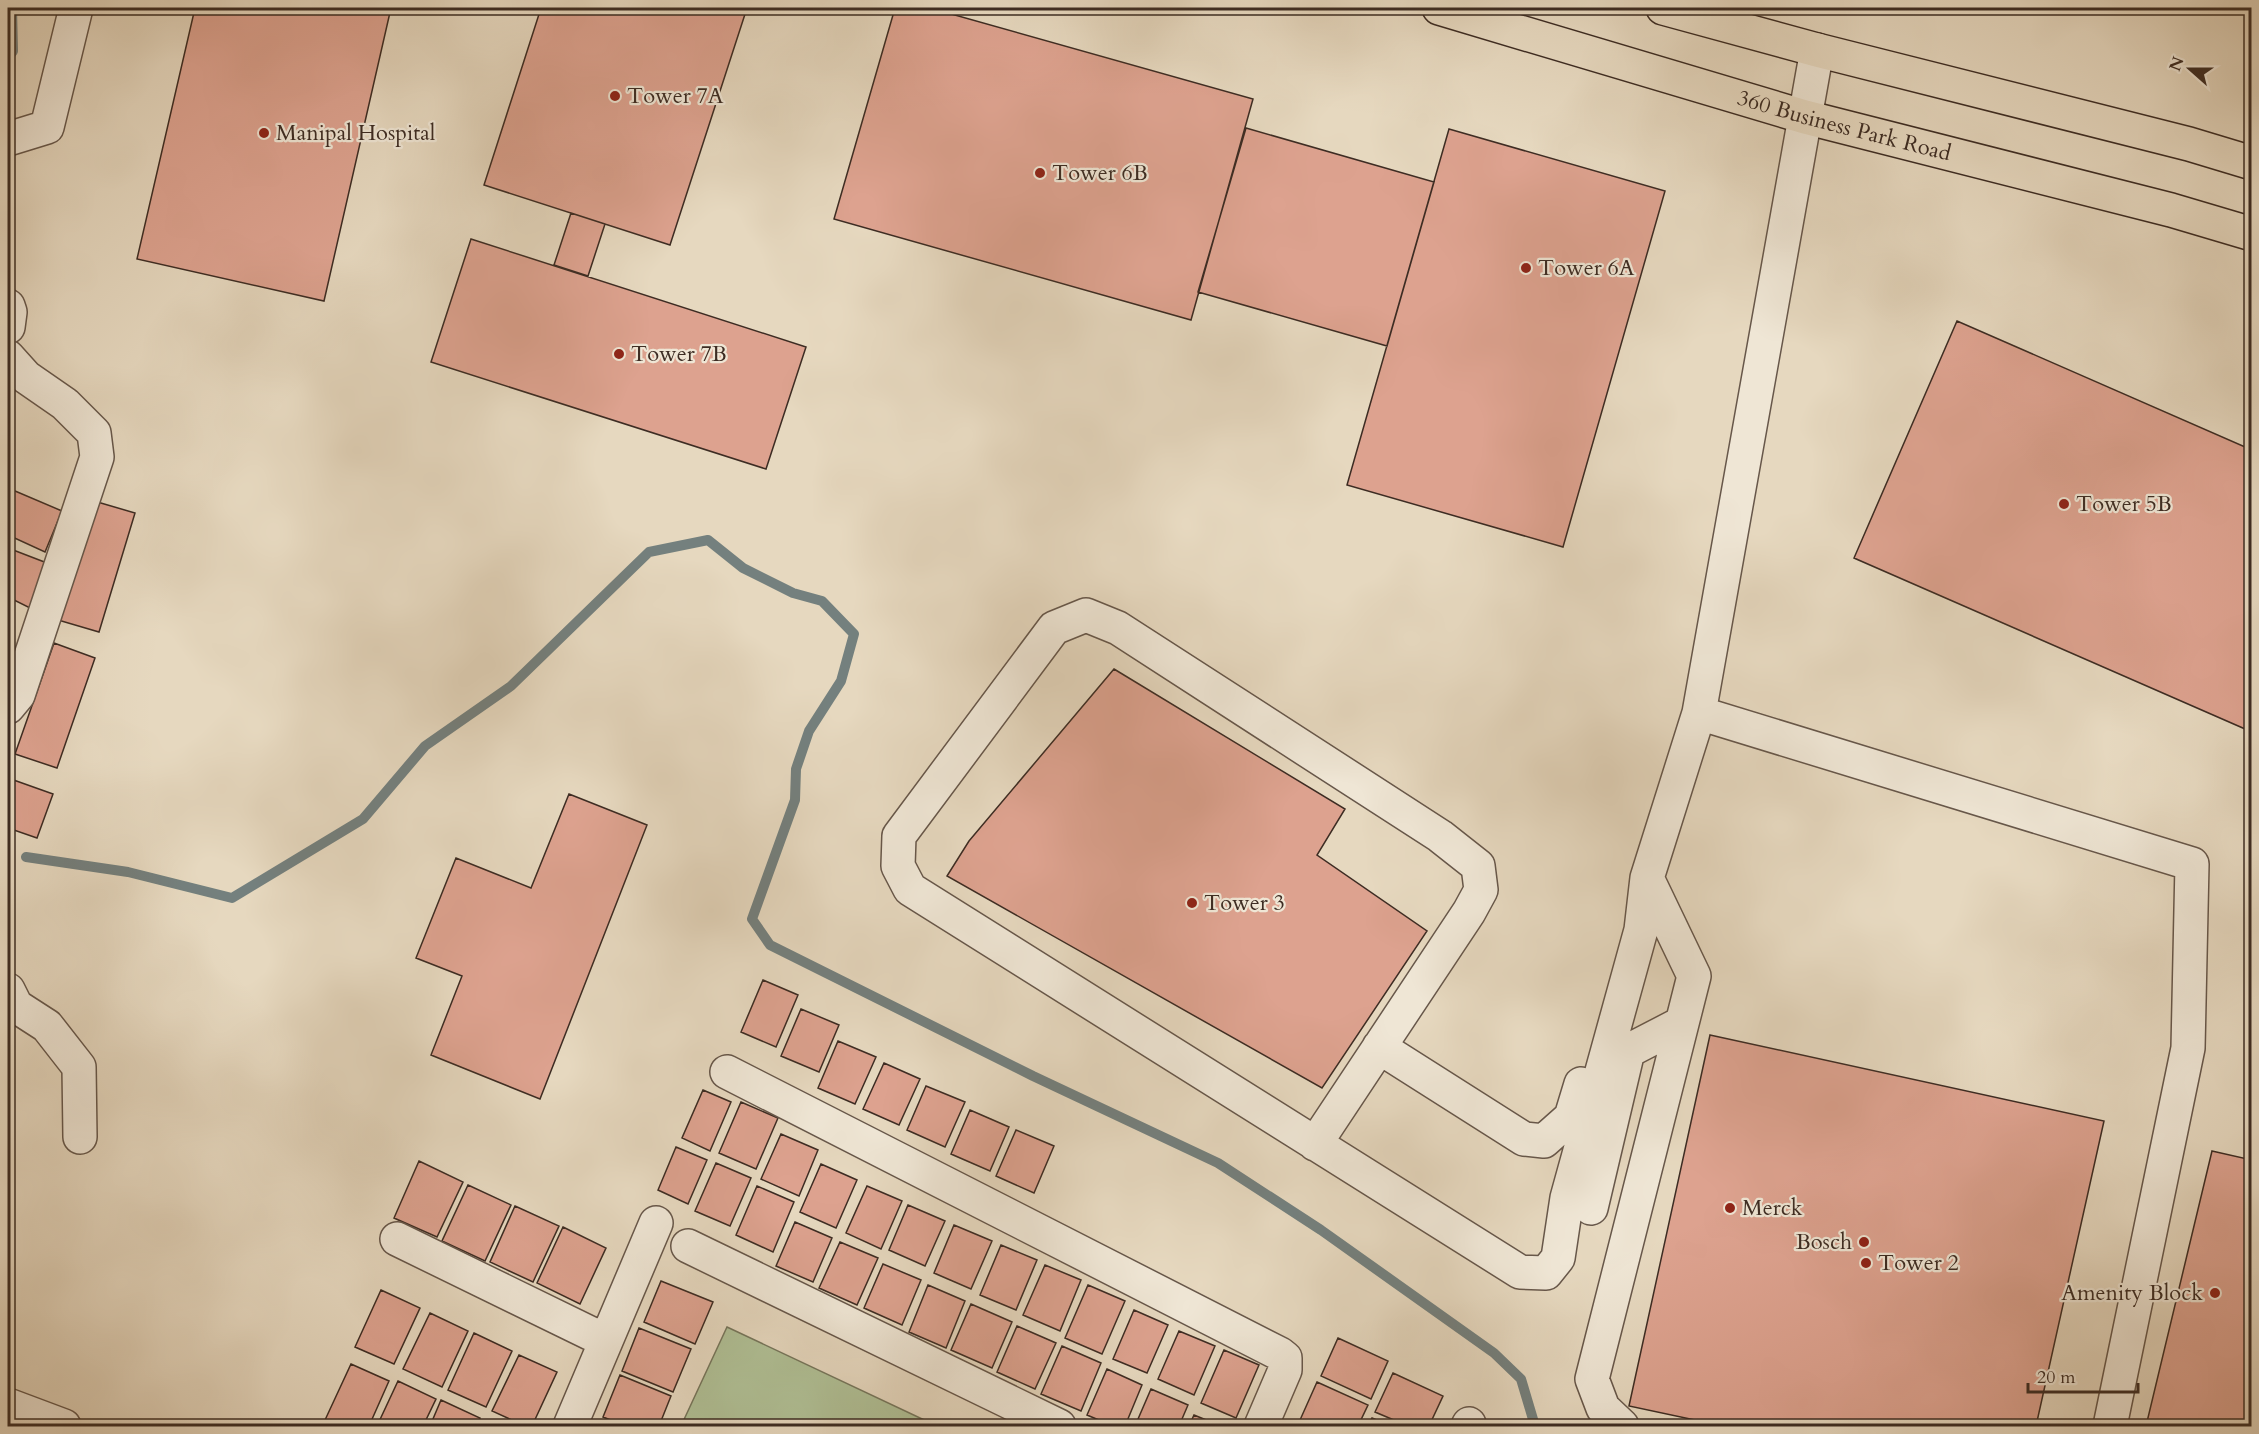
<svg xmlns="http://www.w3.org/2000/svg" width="2259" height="1434" font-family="Cardo,serif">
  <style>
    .green { fill: #b0c096; stroke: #76765c; stroke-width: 1.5 }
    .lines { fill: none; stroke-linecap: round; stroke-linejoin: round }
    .stream { stroke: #74807e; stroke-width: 10 }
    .building { fill: #dda28f; stroke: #3d2c23; stroke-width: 1.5 }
    .minor-casing { stroke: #67574a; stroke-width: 36 }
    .major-casing { stroke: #3d2c23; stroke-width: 36 }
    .minor { stroke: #efe6d5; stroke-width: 33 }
    .major { stroke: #e6d8bf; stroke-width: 33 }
    .poi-dot { fill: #8f2418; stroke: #efe6d5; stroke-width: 2 }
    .labels { text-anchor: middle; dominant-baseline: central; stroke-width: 4.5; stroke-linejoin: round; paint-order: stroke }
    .poi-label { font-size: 22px; fill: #3d2c23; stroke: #efe6d5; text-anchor: start }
    .street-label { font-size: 22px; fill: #3d2c23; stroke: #efe6d5 }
  </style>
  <rect width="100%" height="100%" fill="#e6d8bf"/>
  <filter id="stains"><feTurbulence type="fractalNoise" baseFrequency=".00333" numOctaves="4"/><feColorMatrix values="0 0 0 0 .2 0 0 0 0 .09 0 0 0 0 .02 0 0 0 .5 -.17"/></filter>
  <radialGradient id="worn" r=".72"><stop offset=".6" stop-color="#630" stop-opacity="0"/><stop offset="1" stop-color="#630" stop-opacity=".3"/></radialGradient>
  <path class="green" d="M727 1327 937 1426H681Z"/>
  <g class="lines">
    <path class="stream" d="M8 58 13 51 12 8
      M26 857 128 872 232 898 363 819 425 746 511 686 649 552 708 540 743 568 793 593 822 601 854 634 841 681 809 731 796 769 795 800 752 919 770 945 1033 1076 1218 1163 1321 1230 1494 1353 1521 1379 1535 1426"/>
  </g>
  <path class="building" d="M195 8H391L324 301 137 259Z
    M541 8H747L670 245 484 185Z
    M895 8H930L1253 99 1191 320 834 219Z
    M1246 128 1434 182 1387 346 1198 292Z
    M1449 129 1665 191 1563 547 1347 485Z
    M571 213 605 224 588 276 554 265Z
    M471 239 806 347 766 469 431 362Z
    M1957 321 2252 450V732L1854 558Z
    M8 488 62 511 45 552 8 535Z
    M94 501 135 513 99 632 58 620Z
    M8 548 47 563 30 608 8 597Z
    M54 643 95 658 57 768 15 754Z
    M1114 669 1345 809 1317 855 1427 931 1322 1088 947 876 969 841Z
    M8 778 53 794 37 838 8 828Z
    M569 794 647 825 540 1099 431 1055 462 976 416 958 456 858 531 888Z
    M763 980 798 995 776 1047 741 1032Z
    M801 1009 839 1025 819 1072 781 1056Z
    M1710 1035 2104 1121 2036 1426H1723L1629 1406Z
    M838 1041 876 1057 855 1104 818 1088Z
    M884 1063 920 1079 899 1125 863 1109Z
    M926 1086 965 1102 945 1147 907 1130Z
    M703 1090 731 1102 710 1151 682 1138Z
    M741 1102 778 1118 756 1169 719 1153Z
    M970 1110 1009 1127 990 1171 951 1154Z
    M1016 1130 1054 1146 1034 1193 996 1176Z
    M781 1134 818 1150 799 1196 761 1179Z
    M676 1147 707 1160 688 1204 658 1190Z
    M2212 1151 2252 1160V1426H2146Z
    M419 1161 463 1182 437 1237 394 1218Z
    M716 1163 751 1178 730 1226 695 1211Z
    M821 1164 857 1180 836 1228 800 1212Z
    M468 1185 511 1205 485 1261 442 1241Z
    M757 1186 794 1202 773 1252 736 1235Z
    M867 1186 902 1201 881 1249 846 1233Z
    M908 1205 945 1221 925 1266 889 1250Z
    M515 1206 559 1226 533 1282 490 1262Z
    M795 1222 832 1238 813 1282 776 1266Z
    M954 1225 992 1241 971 1289 934 1273Z
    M563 1227 606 1248 580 1304 537 1283Z
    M840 1242 878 1258 857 1305 819 1288Z
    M1001 1245 1037 1260 1016 1310 980 1295Z
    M883 1264 921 1280 902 1325 864 1308Z
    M1045 1265 1081 1280 1060 1331 1023 1315Z
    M661 1281 713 1302 695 1344 644 1322Z
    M928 1285 965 1301 946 1348 909 1332Z
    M1088 1285 1125 1301 1102 1354 1065 1338Z
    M381 1290 420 1308 394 1364 355 1347Z
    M971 1304 1012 1322 992 1368 951 1350Z
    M1134 1310 1168 1325 1147 1373 1113 1359Z
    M430 1313 468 1331 442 1387 403 1369Z
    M1017 1326 1056 1343 1035 1389 997 1372Z
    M639 1328 691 1349 673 1392 622 1371Z
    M1179 1331 1215 1346 1194 1395 1158 1379Z
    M474 1333 512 1351 486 1407 448 1390Z
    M1338 1338 1388 1361 1371 1399 1321 1376Z
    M1062 1346 1101 1363 1081 1411 1041 1394Z
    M1224 1350 1259 1365 1236 1418 1201 1403Z
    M519 1355 557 1372 532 1426H525L492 1411Z
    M351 1364 389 1381 369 1426H339L325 1420Z
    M1107 1369 1142 1385 1125 1426H1113L1087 1415Z
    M1393 1373 1443 1396 1429 1426H1408L1375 1412Z
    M620 1375 671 1396 659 1426H626L603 1417Z
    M398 1381 436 1399 423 1426H377Z
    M1317 1382 1368 1405 1358 1426H1314L1300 1420Z
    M1151 1389 1188 1405 1179 1426H1135Z
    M441 1400 480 1418 476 1426H430Z
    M1194 1415 1221 1426H1189Z
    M1372 1418 1391 1426H1368Z
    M486 1420 500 1426H483Z"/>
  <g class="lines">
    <defs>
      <path id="minor" d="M8 139 47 127 76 8
        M8 306 10 312 8 327
        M8 357 26 377 65 404 94 433 97 457 18 695 8 707
        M1699 713 2192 864 2188 1048 2110 1426
        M8 990 16 1006 47 1026 79 1067 80 1137
        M1379 1047 1524 1139 1544 1141 1571 1117 1581 1084
        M727 1072 1280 1354 1285 1358V1370L1261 1426
        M1315 1144 1469 912 1481 890 1478 866 1440 836 1118 628 1086 615 1054 628 899 836 898 866 910 889 1520 1272 1546 1273 1558 1258 1567 1198 1641 930 1647 878 1699 713 1817 50
        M1591 1208 1628 1051 1682 1023
        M397 1239 604 1340
        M688 1246 1059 1426
        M8 1405 64 1426
        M570 1426 656 1223
        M1468 1426 1469 1424
        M1622 1426 1603 1408 1592 1379 1694 976 1647 878"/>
      <g id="major">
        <path id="s1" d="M1439 8 1805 117 2171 210 2252 234"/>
        <path d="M1663 8 1817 50 2189 144 2252 163"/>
      </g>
    </defs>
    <use href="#minor" class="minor-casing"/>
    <use href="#major" class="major-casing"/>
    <use href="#minor" class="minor"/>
    <use href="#major" class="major"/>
  </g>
  <g class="poi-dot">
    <circle cx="615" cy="96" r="6"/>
    <circle cx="264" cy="133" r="6"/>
    <circle cx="1040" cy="173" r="6"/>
    <circle cx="1526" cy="268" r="6"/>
    <circle cx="619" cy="354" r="6"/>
    <circle cx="2064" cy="504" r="6"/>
    <circle cx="1192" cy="903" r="6"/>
    <circle cx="1730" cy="1208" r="6"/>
    <circle cx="1864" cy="1242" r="6"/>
    <circle cx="1866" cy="1263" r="6"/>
    <circle cx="2215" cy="1293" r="6"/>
  </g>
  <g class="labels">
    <g class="poi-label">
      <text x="627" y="96">Tower 7A</text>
      <text x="276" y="133">Manipal Hospital</text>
      <text x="1052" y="173">Tower 6B</text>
      <text x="1538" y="268">Tower 6A</text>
      <text x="631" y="354">Tower 7B</text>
      <text x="2076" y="504">Tower 5B</text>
      <text x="1204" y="903">Tower 3</text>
      <text x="1742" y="1208">Merck</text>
      <text x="1852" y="1242" text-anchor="end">Bosch</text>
      <text x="1878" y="1263">Tower 2</text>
      <text x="2203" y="1293" text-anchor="end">Amenity Block</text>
    </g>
    <g class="street-label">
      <text stroke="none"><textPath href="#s1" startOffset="422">360 Business Park Road</textPath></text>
    </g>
  </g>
  <rect width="2259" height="1434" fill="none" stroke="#e6d8bf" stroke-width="30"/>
  <rect x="9" y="9" width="2241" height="1416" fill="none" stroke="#3d2c23" stroke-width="3"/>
  <rect x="15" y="15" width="2229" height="1404" fill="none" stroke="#3d2c23" stroke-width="1.5"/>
  <g transform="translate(2190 69) rotate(291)" stroke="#efe6d5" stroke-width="4.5" paint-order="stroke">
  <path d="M0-4.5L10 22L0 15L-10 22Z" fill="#3d2c23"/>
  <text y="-9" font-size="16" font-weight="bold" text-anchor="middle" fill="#3d2c23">N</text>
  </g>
  <path d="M2028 1383v9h110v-9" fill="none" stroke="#3d2c23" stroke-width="3"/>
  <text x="2037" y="1383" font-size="18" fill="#3d2c23" stroke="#efe6d5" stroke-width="4.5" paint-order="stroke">20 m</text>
  <rect width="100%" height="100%" filter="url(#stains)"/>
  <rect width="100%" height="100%" fill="url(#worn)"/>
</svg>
